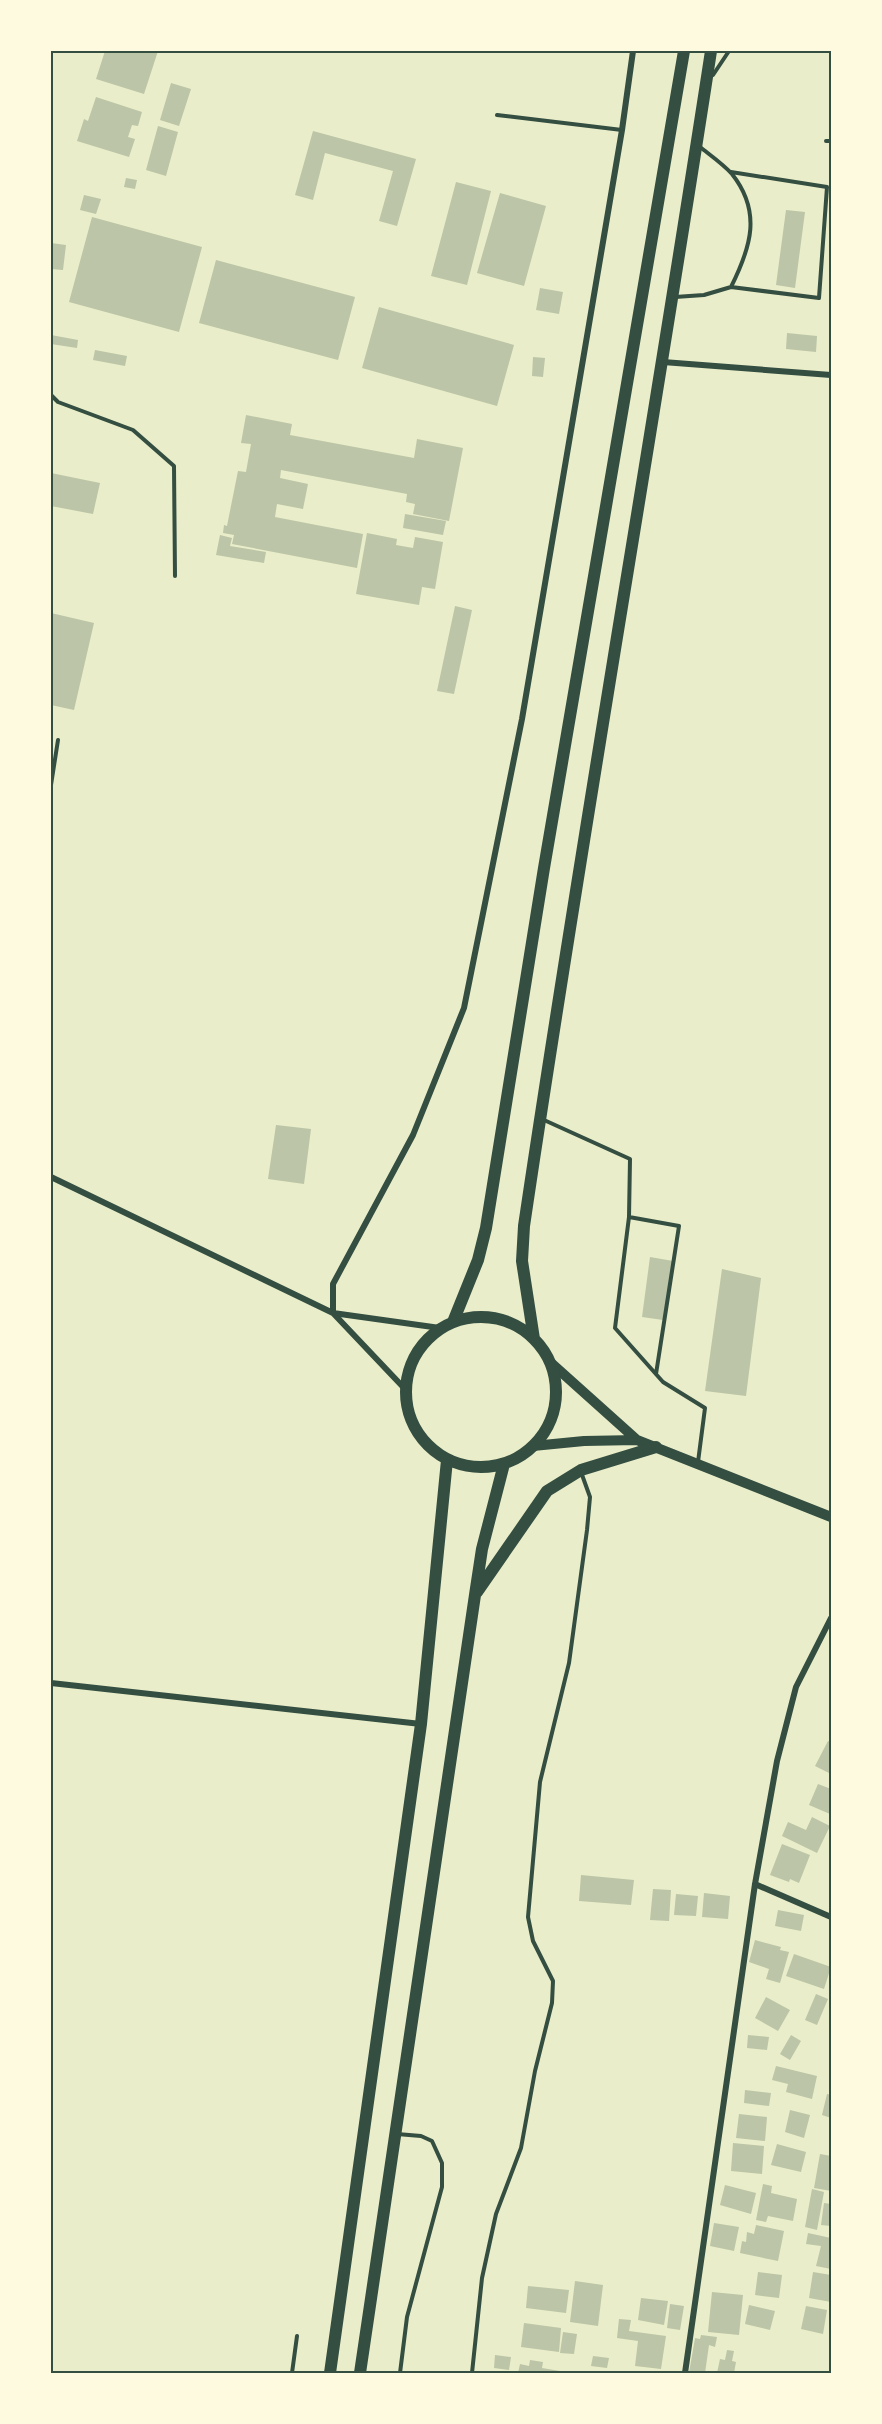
<svg xmlns="http://www.w3.org/2000/svg" width="882" height="2424" font-family="'Exo 2',sans-serif">
  <style>
    .building { fill: #bcc5a7 }
    .lines { fill: none; stroke-linecap: round; stroke-linejoin: round }
    .service { stroke: #344e41; stroke-width: 4 }
    .minor { stroke: #344e41; stroke-width: 6 }
    .secondary { stroke: #344e41; stroke-width: 10 }
    .primary { stroke: #344e41; stroke-width: 12 }
    .neatline { fill: none; stroke: #344e41; stroke-width: 2 }
  </style>
  <rect width="100%" height="100%" fill="#e9edc9"/>
  <path class="building" d="M105 51H158L144 94 96 79Z
    M171 83 191 89 179 126 160 120Z
    M96 97 142 112 138 126 132 125 128 137 135 139 129 157 77 141 84 119 88 121Z
    M158 126 178 132 166 176 146 170Z
    M313 131 416 159 397 226 379 221 393 171 325 153 313 200 295 195Z
    M126 178 137 180 135 189 124 187Z
    M456 182 491 191 467 285 431 276Z
    M500 193 546 206 524 286 477 273Z
    M84 195 101 199 96 214 80 210Z
    M786 210 805 212 795 288 776 285Z
    M92 217 202 247 179 332 69 302Z
    M51 243 66 245 63 270 51 269Z
    M216 260 355 297 338 360 199 323Z
    M540 288 563 292 559 314 536 310Z
    M379 307 514 345 497 406 362 368Z
    M787 333 817 336 816 352 786 349Z
    M51 335 78 340 77 348 51 344Z
    M95 350 127 356 125 366 93 360Z
    M533 357 545 358 543 377 532 376Z
    M246 415 292 424 290 435 414 458 417 439 463 448 449 521 413 514 415 504 406 502 407 494 281 470 280 478 308 484 303 509 277 504 275 517 363 534 357 568 232 544 234 535 223 533 224 525 227 526 238 471 246 472 251 444 241 443Z
    M51 473 100 483 93 514 51 506Z
    M405 514 446 521 443 535 403 528Z
    M367 533 397 539 396 545 413 548 415 537 443 542 435 589 422 587 419 605 356 594Z
    M220 535 232 538 230 546 266 552 264 563 216 555Z
    M455 606 472 610 454 694 437 691Z
    M51 613 94 623 74 710 51 705Z
    M276 1125 311 1129 304 1184 268 1179Z
    M650 1257 673 1261 663 1320 642 1317Z
    M722 1269 761 1278 746 1396 705 1391Z
    M828 1741 831 1742V1774L815 1766Z
    M818 1784 831 1789 830 1814 809 1805Z
    M812 1817 830 1826 817 1853 782 1836 788 1822 806 1830Z
    M782 1844 810 1855 799 1883 790 1879 789 1882 770 1875Z
    M581 1875 634 1880 631 1905 579 1901Z
    M653 1889 671 1890 669 1921 650 1920Z
    M704 1893 730 1896 728 1919 702 1917Z
    M676 1894 698 1896 696 1916 674 1915Z
    M778 1910 804 1915 801 1931 775 1926Z
    M755 1940 781 1947 780 1950 789 1952 780 1983 766 1979 769 1969 749 1962Z
    M794 1954 831 1967 824 1989 786 1976Z
    M816 1994 828 1999 817 2025 805 2020Z
    M766 1997 790 2010 778 2031 755 2018Z
    M748 2035 769 2037 767 2050 747 2048Z
    M791 2035 801 2041 790 2060 780 2054Z
    M776 2066 817 2076 812 2099 786 2092 788 2084 772 2080Z
    M745 2090 771 2093 769 2106 744 2103Z
    M827 2094 831 2095V2118L822 2115Z
    M790 2110 810 2115 804 2138 785 2132Z
    M739 2114 767 2117 765 2141 736 2138Z
    M733 2143 764 2146 762 2174 731 2171Z
    M777 2144 806 2152 801 2172 771 2165Z
    M820 2154 831 2156V2191L814 2188Z
    M763 2184 772 2186 771 2193 797 2199 793 2221 768 2216 766 2222 756 2220Z
    M725 2185 756 2193 751 2214 720 2205Z
    M812 2189 824 2192 817 2230 805 2227Z
    M824 2203 831 2204V2226L821 2225Z
    M714 2223 739 2227 734 2251 710 2246Z
    M756 2225 784 2231 778 2261 740 2253 742 2241 746 2242 747 2232 754 2234Z
    M808 2233 831 2238V2269L816 2266 821 2246 806 2244Z
    M758 2272 782 2275 779 2298 755 2295Z
    M813 2272 831 2275V2302L809 2298Z
    M575 2281 603 2285 598 2326 570 2322Z
    M528 2286 569 2290 566 2313 526 2308Z
    M712 2292 743 2295 739 2335 708 2332Z
    M641 2298 668 2301 664 2325 638 2320Z
    M670 2304 684 2306 680 2330 667 2328Z
    M749 2305 775 2311 770 2330 745 2324Z
    M806 2306 827 2310 823 2334 801 2329Z
    M619 2319 631 2320 629 2331 666 2336 661 2369 635 2366 638 2341 617 2338Z
    M524 2323 561 2328 559 2352 521 2347Z
    M563 2332 577 2334 574 2354 560 2353Z
    M701 2335 717 2337 715 2347 709 2345 705 2373H689L695 2338 700 2339Z
    M727 2350 734 2351 732 2361 736 2362 734 2373H717L720 2359 725 2360Z
    M495 2355 511 2357 509 2370 494 2368Z
    M593 2356 609 2358 607 2368 591 2366Z
    M530 2360 543 2362 542 2368 560 2371V2373H518L520 2364 529 2366Z"/>
  <g class="lines">
    <path class="service" d="M713 75 729 51
      M497 115 622 130
      M826 141H831
      M731 172 827 187 819 298 731 287
      M675 297 704 295 731 287C751 247 762 212 732 174 723 164 710 155 700 147
      M51 395 58 402 133 430 174 466 175 576
      M51 785 58 740
      M544 1120 630 1159 629 1217 615 1328 663 1382 705 1408 698 1462
      M629 1217 679 1226 656 1374
      M397 2134 421 2136 432 2141 442 2163V2187L407 2317 400 2373
      M292 2373 297 2336
      M472 2373 482 2278 496 2214 521 2148 535 2071 552 2003 553 1981 533 1941 528 1917 540 1782 569 1663 587 1530 590 1497 581 1472"/>
    <path class="minor" d="M663 362 831 375
      M51 1177 333 1313 440 1328
      M405 1389 333 1313V1284L413 1135 464 1008 522 719 622 130 633 51
      M51 1683 421 1724
      M755 1884 831 1917
      M685 2373 755 1884 777 1761 796 1687 831 1618"/>
    <path class="secondary" d="M550 1362 637 1440
      M533 1446 584 1441 637 1440 831 1517"/>
    <path class="primary" d="M406 1392a75 75 0 1 1 150 0a75 75 0 1 1-150 0Z
      M453 1322 478 1260 486 1228 544 868 684 51
      M534 1339 522 1261 524 1226C582 834 651 443 711 51
      M477 1592 547 1491 581 1470 656 1447
      M330 2373 421 1724 447 1460
      M360 2373 475 1595 482 1549 504 1464"/>
  </g>
  <rect width="882" height="2424" fill="none" stroke="#fefae0" stroke-width="105"/>
  <rect x="52" y="52" width="778" height="2320" class="neatline"/>
</svg>
